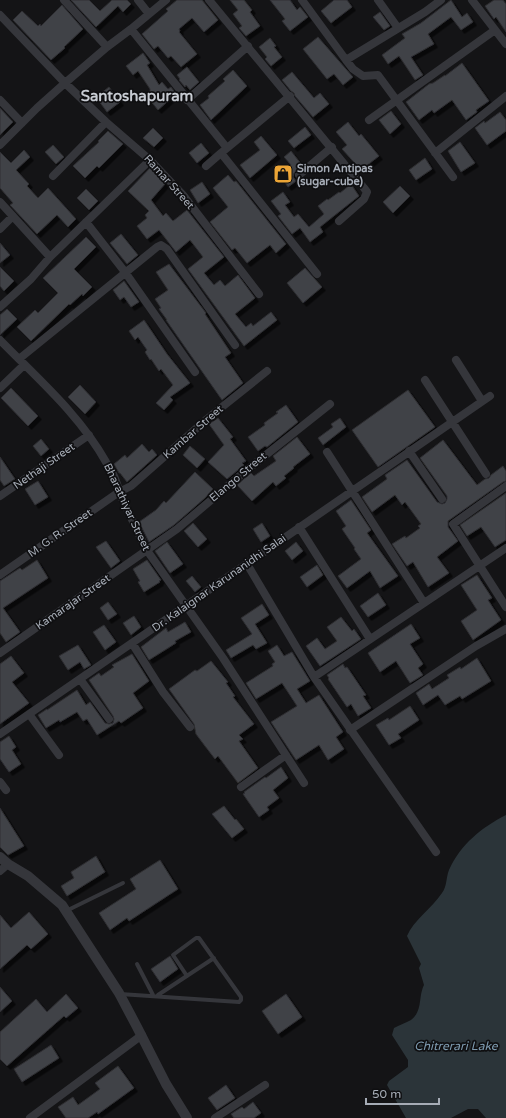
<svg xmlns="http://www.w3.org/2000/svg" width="506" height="1118" font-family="'Varela Round',sans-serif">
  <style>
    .water { fill: #2b3439 }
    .building { fill: #404246; stroke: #2e2e32; filter: url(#shadow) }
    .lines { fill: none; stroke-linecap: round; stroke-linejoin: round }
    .service { stroke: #35363b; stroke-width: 4 }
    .minor { stroke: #35363b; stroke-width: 8 }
    .tertiary { stroke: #35363b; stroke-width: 10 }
    .labels { text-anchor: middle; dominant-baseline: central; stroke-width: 3.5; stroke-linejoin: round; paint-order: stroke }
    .poi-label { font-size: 11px; font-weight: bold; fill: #a6acb6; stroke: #0f0f11; text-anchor: start }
    .street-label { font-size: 11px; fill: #a6acb6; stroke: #0f0f11 }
    .water-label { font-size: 12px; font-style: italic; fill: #7e9bb0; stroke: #0f0f11 }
    .district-label { font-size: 15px; font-weight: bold; fill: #c7cbd2; stroke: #0f0f11 }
  </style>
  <defs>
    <filter id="shadow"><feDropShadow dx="3.5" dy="3.5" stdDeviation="0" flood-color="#0009"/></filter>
  </defs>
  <rect width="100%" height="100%" fill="#141416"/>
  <path class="water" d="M506 815V1118H486L478 1109H468L451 1118H406L387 1085 389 1081 408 1067V1060L392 1035 394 1028C399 1025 406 1023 411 1020 423 1011 418 997 424 985L419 968 421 964 407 936C413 921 432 908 442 893 447 887 446 877 449 870 460 845 482 827 506 815Z"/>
  <path class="building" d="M71 0H89L100 11 112 0H127L131 4 123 12 118 6 96 27Z
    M177 0H202L218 20 204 32 192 18 179 29 180 31 179 32 197 54 181 67 171 56 168 58 158 46 154 49 142 34 168 11 166 9Z
    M230 0H244L252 10 250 12 260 26 246 36 239 28 242 26 233 14 238 10Z
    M270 0H290L297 10 300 7 308 17 290 31 282 21 285 19Z
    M334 0H347L352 7 331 23 321 11Z
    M451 0 462 17 467 13 473 22 461 30 451 17 428 34 434 44 411 57 423 75 415 80 399 56 388 64 382 55 405 38 402 34 421 23Z
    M494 0H503L506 4V32L496 17 494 19 485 6Z
    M62 5 83 29 64 47 65 48 51 60 13 20 22 11 38 26 40 24 41 26Z
    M380 12 390 26 384 30 373 17Z
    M318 37 353 77 343 85 334 74 327 79 303 49Z
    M270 38 276 46 274 47 282 57 271 66 265 59 267 57 259 47Z
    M143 53 150 63 147 65 159 85 162 82 168 89 171 87 176 94 158 110 146 95 150 92V89L138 71 133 75 126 66Z
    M462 63 489 101 476 110 477 112 466 120 452 100 434 113 432 110 419 120 406 102 429 84 433 83 445 75V76Z
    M187 67 199 82 190 90 186 85 185 87 179 80 180 79 177 75Z
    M233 70 247 86 211 120 200 105 209 98 208 96 225 81 223 79Z
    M292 72 314 98 320 93 329 104 313 117 295 96 294 93 291 91 282 80Z
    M109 87 120 102 107 112 96 97Z
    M0 108 13 122 0 135Z
    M391 111 401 124 390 134 379 120Z
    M500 112 506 120V131L487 145 475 128 484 121 485 123Z
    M348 122 359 136 361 134 379 156 361 170 342 149 347 145 336 132Z
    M305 127 311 135 294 148 288 141Z
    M153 128 163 138 154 147 143 138Z
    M108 131 123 144 99 168 97 166 85 178 73 166 99 142 98 141Z
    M261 136 277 155 250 178 240 165 260 150 254 142Z
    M460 142 475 163 461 172 448 151Z
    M201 143 209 153 197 163 189 153Z
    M53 145 64 157 56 164 45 152Z
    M24 150 30 157 16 170 29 184 27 186 38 198 48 188 76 219 68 227 57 215 37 234 10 205 13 203 0 188V152L11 163Z
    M291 151 302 165 294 173 293 177 296 181 288 187 279 174 291 165 284 157Z
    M425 158 432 169 416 180 409 170Z
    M150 168 165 184 151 200 163 216 166 213 173 221 187 210 224 257 204 273 214 285 220 280 225 286 238 275 255 298 235 314 246 327 251 323 253 326 271 312 277 320 244 346 188 269 203 257 190 240 176 252 159 230 147 239 137 226 147 218 145 215 149 211 128 191Z
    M228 175 234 182 236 181 286 244 276 253 270 245 247 263 235 248 232 250 210 222 228 207 213 188Z
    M202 182 210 194 198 203 190 190Z
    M351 184 359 196 320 227 323 232 310 242 300 228 292 234 278 216 281 214 271 201 283 192 290 202 285 205 294 217 298 214 309 227 324 214 318 206 327 199 328 200 339 192 340 193Z
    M400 186 410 196 393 213 383 202Z
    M86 189 98 201 89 210 77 198Z
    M121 234 138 255 127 264 110 243Z
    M86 237 96 247 74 269 92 287 83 296 82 294 70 305 69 304 31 341 17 327 35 310 38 313 58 293 43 278Z
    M0 243 10 255 0 263Z
    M169 264 206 313 205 314 231 353 225 357 243 383 222 400 166 320H167L159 309 161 308 155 299 168 290 156 272Z
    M0 267 14 281 4 291 0 286Z
    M305 268 322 287 303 303 287 283Z
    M124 281 139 302 131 307 124 297 120 300 113 290Z
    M7 309 17 319 0 335V315Z
    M144 320 167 354 190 383 170 397 173 400 164 410 156 403 173 385 161 369 159 371 151 359 150 360 145 352 147 350 138 337 135 340 129 331Z
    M80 385 96 402 85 414 68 397Z
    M11 388 38 416 28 426 1 398Z
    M408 390 435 427 378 467 352 430Z
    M286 405 298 422 267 447 265 446 258 451 248 437 265 425 264 423 278 413 276 412Z
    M218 418 233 437 230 439 246 461 242 463 244 465 227 479 208 462 224 445 209 424Z
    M340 418 346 427 323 445 318 438 333 427 331 424Z
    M297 437 310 454 293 467 294 468 284 476 286 478 276 486 273 482 252 501 237 485 251 473 254 476 276 461 273 456Z
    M41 439 49 449 41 456 33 446Z
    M443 440 477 485 485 479 489 478 491 475 503 466 506 471V481L503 482 448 521V527L458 541 437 557 449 573 428 587 413 562 407 566 392 544 405 536 406 538 420 528 418 526 421 524 405 502 402 505 395 495 372 512 362 497 387 479 385 475 407 460 437 502 442 504 445 503 447 499V496L420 458Z
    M142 444 149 452 152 449 157 455 127 482 120 473H119L114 464 125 455 127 458Z
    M190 446 205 459 197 468 183 455Z
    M0 457 15 479 4 486 0 480Z
    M195 472 213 489 205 498 174 525 149 542 139 522 156 510 164 501 166 503Z
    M38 481 48 497 35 505 25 489Z
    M506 493V540L495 547 481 527 467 536 460 525Z
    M351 500 371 530 367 533 398 576 380 588 370 571 347 588 338 576 361 559 354 549 355 548 342 529 346 526 336 511Z
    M193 523 207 539 198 547 184 531Z
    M262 523 270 536 261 542 253 529Z
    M106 541 120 561 111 568 96 547Z
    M167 542 183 564 170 573 155 551Z
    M296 542 303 551 292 560 285 551Z
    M37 560 48 578 3 608 20 632 6 642 0 633V581L20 568 22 570Z
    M147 560 161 580 159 581 160 582 144 592 138 582 140 581 133 569Z
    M317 565 323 575 307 587 300 577Z
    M477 575 492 598 488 600 501 620 473 640 461 621 477 610 461 585Z
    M192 576 201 587 195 592 186 581Z
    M378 593 386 605 368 617 360 606Z
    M108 602 117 614 108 620 100 608Z
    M262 604 269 615 255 624 267 643 256 649 253 645 231 658 226 650 252 634 241 618Z
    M134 616 141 627 131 635 123 623Z
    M341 617 352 631 354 629 361 639 320 666 306 646 317 638 325 649 337 641 327 627Z
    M185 622 191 632 175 641 176 643 149 660 141 647 166 628 168 632Z
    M411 624 420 638 410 644 423 664 418 668 423 675 410 683 396 661 380 672 368 653Z
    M104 625 116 642 105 650 93 632Z
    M78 645 91 665 84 669 80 662 68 670 59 656Z
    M277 645 284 656 292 652 310 681 297 689 306 703 319 695 343 732 336 737 344 749 328 760 319 745 296 760 271 722 297 706 282 683 256 699 246 683 273 666 272 664 275 662 268 651Z
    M132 654 149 681 133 693 143 708 121 723 119 721 97 735 87 719 83 721 77 712 60 722 59 720 46 728 38 715 47 709V710L77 690 86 705 90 702 105 723 109 724 113 723 114 719 113 716 89 680 99 673 101 676 114 667 112 665Z
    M11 656 24 673 12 682 29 703 0 724V664Z
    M477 658 491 681 462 699 460 696 445 705 438 695 423 705 416 693 429 684 432 689 449 678 447 675 460 667 461 669Z
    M211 661 228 682 226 683 235 696 233 697 254 724 239 735 243 739 239 741 258 768 238 783 218 756 215 759 205 746 196 734 194 724 169 689 195 670 197 671Z
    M343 664 345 668 347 667 366 695 363 696 371 708 358 716 351 704 347 707 328 679 329 678 327 675Z
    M410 706 419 720 398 734 401 738 389 745 376 725 388 718 389 720Z
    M9 736 16 747 12 750 21 764 9 772 0 759V742Z
    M281 767 288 778 273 790 279 798 267 807 269 810 259 817 243 794 245 793 244 792 265 777 266 778Z
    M224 806 235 820 236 819 244 829 232 838 212 814Z
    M0 808 24 846 8 855 0 847Z
    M96 856 105 872 67 896 61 886 74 878 71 872Z
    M160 860 178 889 129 921 127 918 110 930 99 913 136 889 130 879Z
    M29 912 48 934 31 949 27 945 0 969V915L11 928Z
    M170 956 178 969 160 982 151 969Z
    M0 987 12 1001 0 1012Z
    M66 994 78 1008 66 1018 64 1016 7 1066 0 1059V1032L36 999 47 1012Z
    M286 994 302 1017 278 1034 262 1011Z
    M51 1045 59 1058 22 1082 14 1069Z
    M118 1066 134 1088 98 1114 97 1112 88 1118H66L58 1107 73 1097 78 1105 100 1089 95 1083Z
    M226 1085 235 1098 217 1110 208 1098Z
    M253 1102 261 1113 254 1118H234L231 1114 242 1107 244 1109Z"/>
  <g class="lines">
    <path class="service" d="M66 911 123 883
      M137 964 153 995
      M120 994 239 1002 241 1000V997L199 938H196L173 955 187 976
      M158 995 214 958"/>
    <path class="minor" d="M64 0 107 47
      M138 0 149 14
      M209 0 364 188 367 192 364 199 339 221
      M302 0 346 60 425 12 441 0
      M378 0 398 28
      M472 0 506 44
      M0 15 65 83 106 122 150 160 183 195 259 294
      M131 29 227 148
      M346 60 353 69 363 76 378 75 453 177
      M290 96 221 153 317 274
      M0 100 22 123
      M187 100 248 46
      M369 120 495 30
      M0 145 37 108 65 83 107 47 131 29 166 0
      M435 153 506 96
      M206 166 221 153
      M299 175 332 147
      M53 176 106 122
      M0 202 50 257
      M86 222 125 272 195 372
      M0 229 13 216
      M0 307 31 279 50 257 150 160
      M0 340C37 378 80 415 106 462 112 472 117 480 119 492L146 549 223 658 304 783
      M19 359 157 247 161 245 167 249 235 345
      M456 360 482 401
      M425 380 486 474
      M0 388 24 365
      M409 451 442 499
      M327 452 424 603
      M506 486 453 524 506 607
      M0 496 89 435
      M299 527 370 639
      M247 564 314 677
      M0 575 119 492 131 486 207 419 267 371
      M132 643 163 692 190 727
      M0 653 177 529 243 473 330 404
      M80 679 109 719
      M29 714 59 755
      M350 730 476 646 506 629
      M0 734 490 396
      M0 782 6 790
      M241 787 286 755
      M436 852 314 677 506 548
      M0 871 8 864
      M30 1118 142 1035
      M215 1118 265 1085"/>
    <path class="tertiary" d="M0 857 8 864 28 876 62 905 119 993 137 1027 166 1084 187 1118"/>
  </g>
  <defs>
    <symbol id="shop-square" viewBox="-11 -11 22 22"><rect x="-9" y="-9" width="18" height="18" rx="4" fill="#eca536" stroke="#0f0f11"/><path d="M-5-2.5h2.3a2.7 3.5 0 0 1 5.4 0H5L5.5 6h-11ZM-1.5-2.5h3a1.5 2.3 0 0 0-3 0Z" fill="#111"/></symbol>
  </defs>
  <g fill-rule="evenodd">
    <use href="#shop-square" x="272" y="163" width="22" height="22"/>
  </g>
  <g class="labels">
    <g class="poi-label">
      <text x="297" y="168">Simon Antipas<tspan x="297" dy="13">(sugar-cube)</tspan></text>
    </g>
    <g class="street-label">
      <text transform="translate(169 182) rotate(48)">Ramar Street</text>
      <text transform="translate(193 432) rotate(-41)">Kambar Street</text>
      <text transform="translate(44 466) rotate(-35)">Nethaji Street</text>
      <text transform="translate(238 477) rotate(-40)">Elango Street</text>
      <text transform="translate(127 507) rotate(65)">Bharathiyar Street</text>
      <text transform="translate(60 533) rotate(-35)">M. G. R. Street</text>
      <text transform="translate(219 583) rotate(-35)">Dr. Kalaignar Karunanidhi Salai</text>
      <text transform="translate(73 602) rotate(-35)">Kamarajar Street</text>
    </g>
    <g class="water-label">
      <text x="456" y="1046">Chitrerari Lake</text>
    </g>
    <g class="district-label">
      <text x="137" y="96">Santoshapuram</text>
    </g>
  </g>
  <path d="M366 1098v6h73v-6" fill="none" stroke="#a6acb6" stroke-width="2"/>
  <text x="372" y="1098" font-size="12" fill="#a6acb6" stroke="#0f0f11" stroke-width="3" paint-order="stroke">50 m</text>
</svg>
